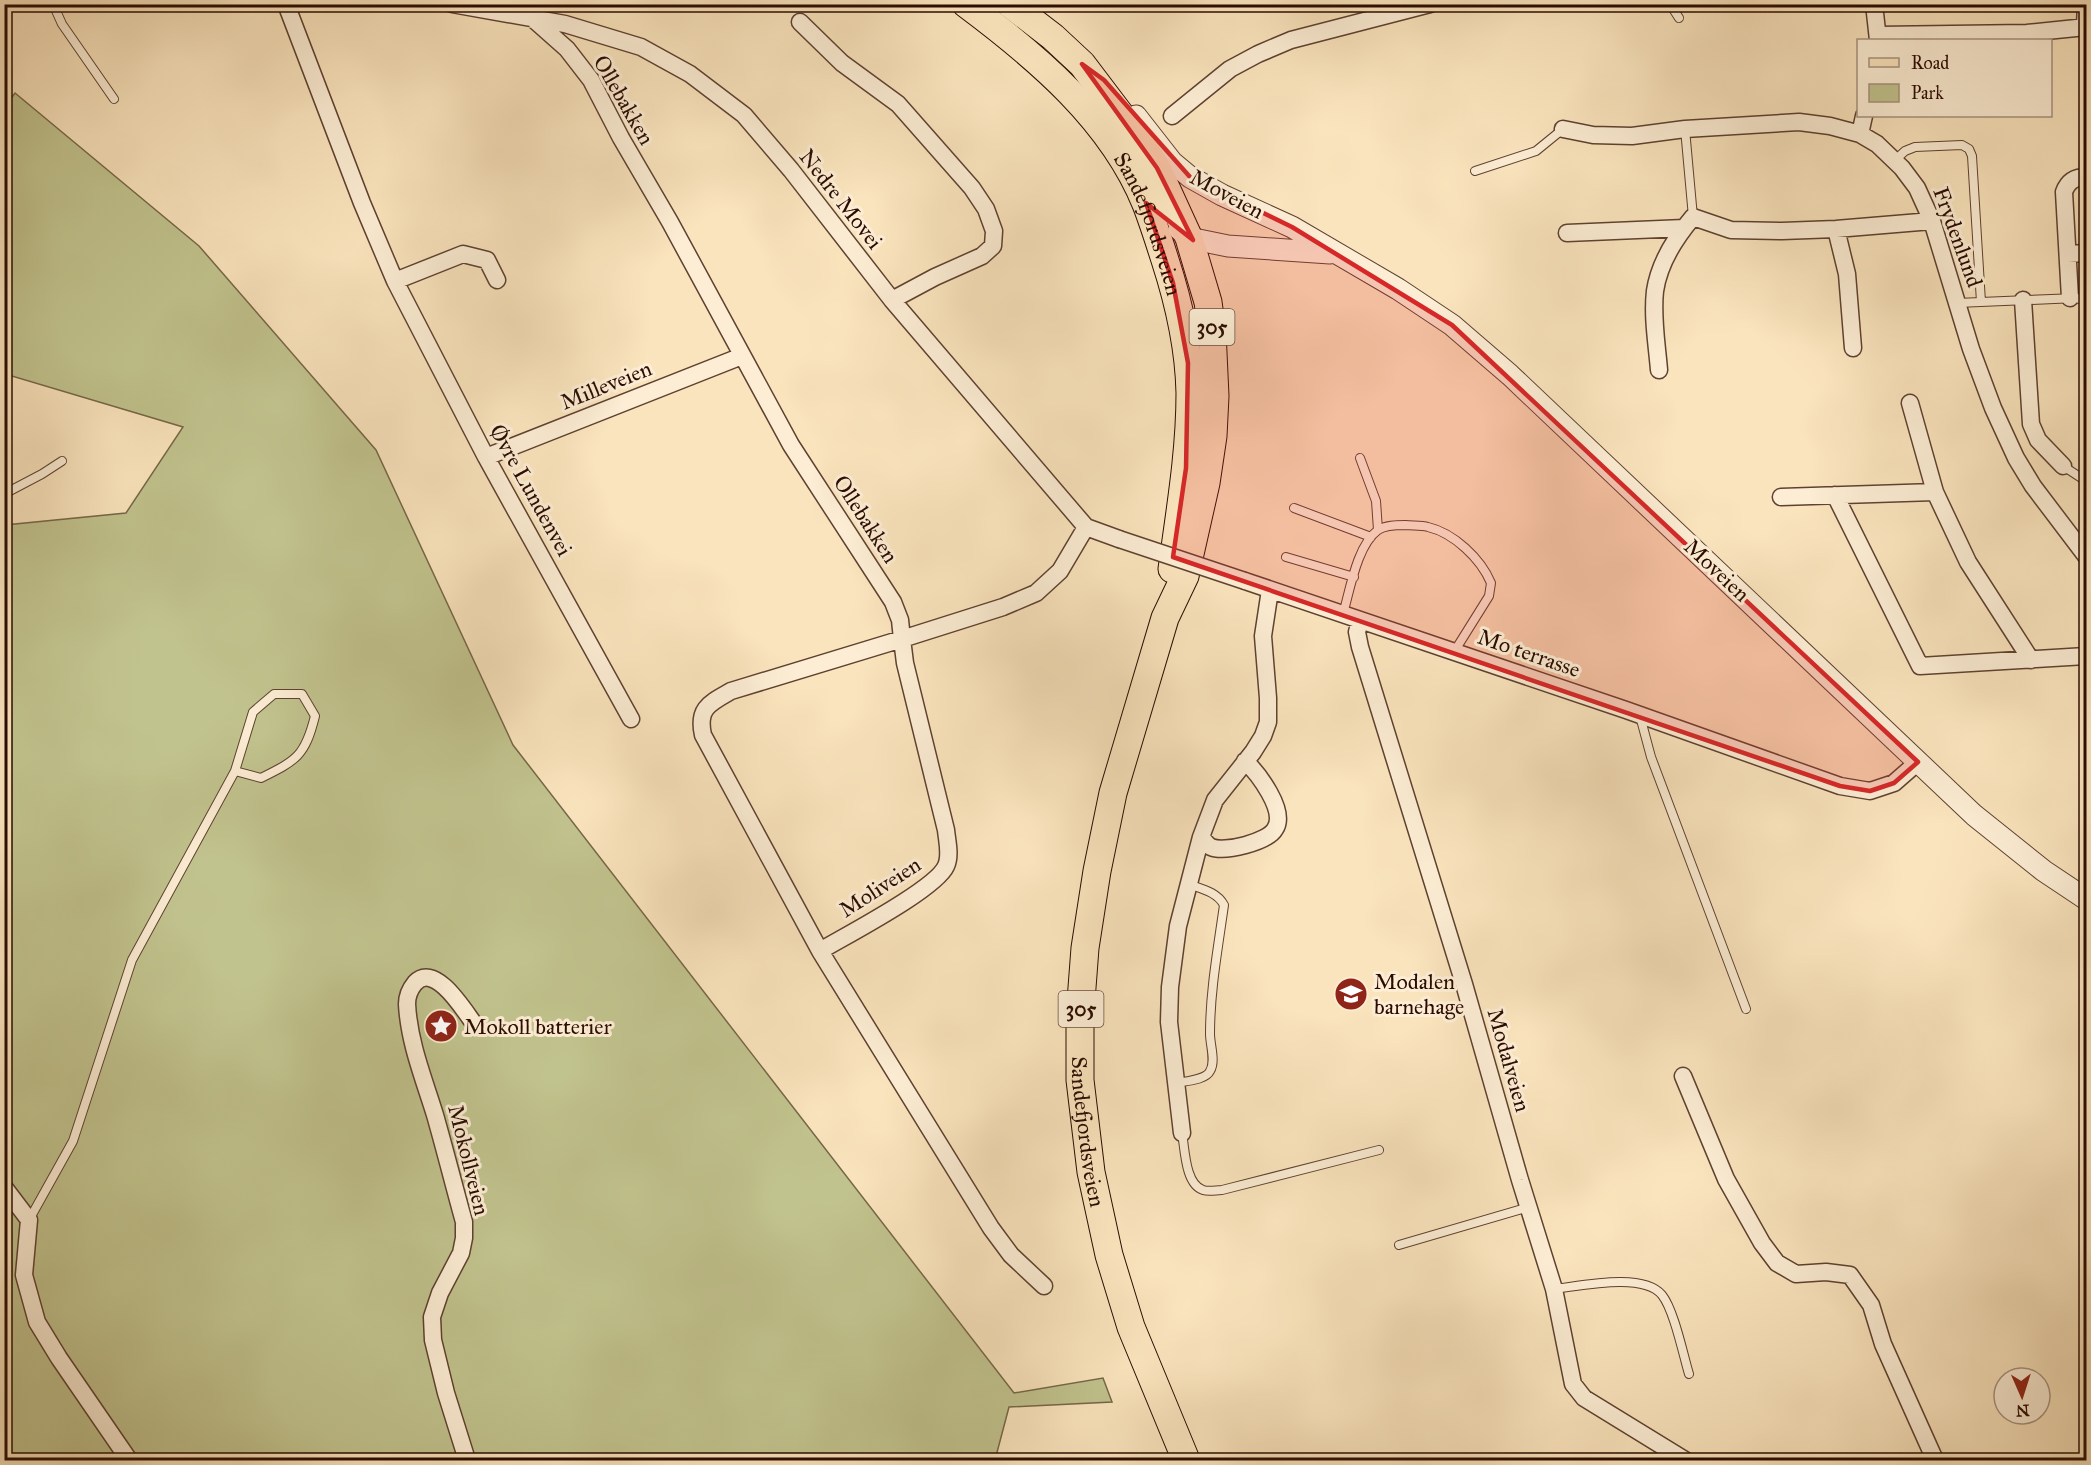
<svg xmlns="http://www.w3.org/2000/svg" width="2091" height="1465" font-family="'IM FELL Great Primer',serif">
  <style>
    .green { fill: #c1c38e; stroke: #766748; stroke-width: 1.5 }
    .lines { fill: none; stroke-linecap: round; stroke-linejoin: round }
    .service-casing { stroke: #5e4130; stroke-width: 10 }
    .minor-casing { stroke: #5e4130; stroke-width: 19 }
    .tertiary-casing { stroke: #5e4130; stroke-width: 23 }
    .primary-casing { stroke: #2a0b01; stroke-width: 29 }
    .service { stroke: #fcedd4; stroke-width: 8 }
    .minor { stroke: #fcedd4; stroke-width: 16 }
    .tertiary { stroke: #fcedd4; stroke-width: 21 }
    .primary { stroke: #fae4bd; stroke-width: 27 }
    .minor-bridge-casing { stroke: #5e4130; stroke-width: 19; stroke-linecap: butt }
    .minor-bridge { stroke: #fcedd4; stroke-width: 16 }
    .marked { fill: #d62828; fill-opacity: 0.2; stroke: #d62828; stroke-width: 4.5; stroke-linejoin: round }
    .labels { text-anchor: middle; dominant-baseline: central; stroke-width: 6; stroke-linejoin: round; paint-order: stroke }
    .shield { fill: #fcedd4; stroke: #694f40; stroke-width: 1.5 }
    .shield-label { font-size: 21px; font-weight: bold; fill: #2a0b01 }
    .street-label { font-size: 22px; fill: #2a0b01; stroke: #fcedd4 }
    .poi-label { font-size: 22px; fill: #2a0b01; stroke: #fcedd4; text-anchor: start }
  </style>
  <rect width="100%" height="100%" fill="#fae4bd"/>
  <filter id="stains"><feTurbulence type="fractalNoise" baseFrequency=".00333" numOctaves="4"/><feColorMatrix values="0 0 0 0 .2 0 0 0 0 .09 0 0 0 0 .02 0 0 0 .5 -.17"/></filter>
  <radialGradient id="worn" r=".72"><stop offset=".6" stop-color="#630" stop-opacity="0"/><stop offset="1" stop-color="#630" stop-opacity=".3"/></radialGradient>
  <path class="green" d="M15 93 199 246 376 450 513 745 1014 1393 1103 1378 1112 1402 1009 1407 995 1460H5V525L126 513 183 427 5 374 4 108Z"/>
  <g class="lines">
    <defs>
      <path id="service" d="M53 4 62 24 114 99
        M1670 4 1679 18
        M1685 129 1693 217
        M1894 161 1905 151 1915 147 1962 145 1969 149 1972 156 1981 302
        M1475 171 1536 151 1563 129
        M1957 303 2077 298 2084 301 2086 305
        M1360 458 1376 501 1378 530
        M2063 466 2086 481
        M4 494 42 474 62 461
        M1294 508 1371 537
        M1286 557 1354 577
        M1343 614C1350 590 1357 545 1378 530 1385 525 1397 525 1405 525 1412 526 1421 525 1428 527 1454 533 1481 559 1491 583L1489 596 1454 652
        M1640 716 1651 757 1746 1009
        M1176 1083C1186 1081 1206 1080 1210 1071 1216 1061 1210 1045 1210 1034 1210 991 1218 948 1224 905 1217 892 1202 889 1188 884
        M1182 1133C1185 1149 1185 1184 1203 1190 1209 1192 1216 1190 1222 1190L1379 1150
        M29 1220 73 1141 132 960 235 771 253 712 274 694H302L315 716C305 756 297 760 261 778L235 771
        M1399 1245 1529 1207
        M1554 1289C1581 1286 1643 1272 1662 1295 1674 1310 1683 1354 1689 1374"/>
      <path id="minor" d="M286 4 362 203 395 281 486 457 631 719
        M452 4 565 24 641 47 690 74 744 115 791 170 892 300 1086 527 1119 539
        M1874 4 1878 40
        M532 18 567 49 591 80 621 138 670 222 791 445 893 602 900 620 902 639 731 691C710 703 697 708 703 735L820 951
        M800 22 842 63 898 104 972 188 986 209 994 231 993 246 982 256 935 277 892 300
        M2085 26 2086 4
        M1878 35 2027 33 2086 27
        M1172 116 1230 69 1258 54 1291 40 1430 4
        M1563 129 1593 135 1632 136 1685 129 1799 122 1830 126 1860 134 1877 144 1902 168 1917 188 1932 221 1971 349 1993 408 2016 458 2033 486 2086 556
        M1860 134 1864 116
        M1836 229 1847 274 1853 348
        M1567 233 1684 228
        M2068 254 2086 253
        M395 281 463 254 487 260 497 280
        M2070 298 2064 192C2068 181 2075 177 2086 177
        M2023 300 2031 424 2038 440 2063 466
        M1659 370C1657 345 1652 317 1655 291 1659 264 1676 237 1693 217L1731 230 1782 231 1836 229 1932 221
        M1910 403 1935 492 1968 562 2031 660
        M486 457 742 356
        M1835 495 1920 666 2086 656
        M1781 497 1935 492
        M1245 581 1626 710 1840 786 1870 791 1894 783 1918 762
        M1360 620 1357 632 1360 647 1464 984 1520 1180 1554 1289 1573 1384 1584 1398 1685 1460
        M1201 837C1204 840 1207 845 1211 847 1224 853 1268 842 1275 829 1287 811 1258 773 1245 761
        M1683 1076 1726 1179 1762 1243 1777 1263 1796 1274 1826 1272 1850 1275 1871 1305 1883 1344 1935 1460
        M1182 1133 1169 1022 1170 987 1178 926 1201 837 1215 800 1253 752 1263 736 1268 722V698L1263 636 1270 590
        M4 1187 29 1220 24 1275 37 1322 59 1358 129 1460
        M1044 1286 1011 1255 991 1228 820 951C845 936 936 889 946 866 951 855 947 841 946 830L905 663 902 639 1003 607 1036 593 1060 571 1086 527
        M467 1460 446 1393 433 1340 432 1317 440 1293 461 1253 464 1238V1222C454 1186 445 1150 435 1115 424 1079 409 1043 407 1004 407 997 410 989 415 983 435 961 465 1012 475 1025"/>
      <path id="tertiary" d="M1136 116 1172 162 1190 177 1222 195 1292 227 1398 289 1452 325 1510 375 1974 815 2044 871 2086 899
        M1179 229 1189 238 1228 246 1330 253"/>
      <g id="primary">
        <path id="s1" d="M966 4C1037 57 1112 120 1146 204 1153 222 1159 241 1165 260 1179 303 1189 348 1190 393 1190 452 1180 510 1172 569"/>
        <path id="s2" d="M1010 4 1053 37 1082 64 1135 134 1157 168 1189 238 1208 302 1212 331 1215 396 1213 436 1206 483 1185 576 1165 618 1113 793 1097 871 1085 948 1080 1014V1080L1091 1172 1109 1255 1131 1327 1186 1460"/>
      </g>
    </defs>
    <use href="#service" class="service-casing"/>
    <use href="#minor" class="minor-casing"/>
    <use href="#tertiary" class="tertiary-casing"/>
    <use href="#primary" class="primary-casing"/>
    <use href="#service" class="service"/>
    <use href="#minor" class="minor"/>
    <use href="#tertiary" class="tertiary"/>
    <use href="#primary" class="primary"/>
    <defs>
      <path id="minor-bridge" d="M1119 539 1245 581"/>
    </defs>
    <use href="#minor-bridge" class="minor-bridge-casing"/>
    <use href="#minor-bridge" class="minor-bridge"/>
  </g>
  <path class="marked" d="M1082 64 1104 80 1190 177 1292 227 1452 325 1918 762 1894 783 1870 791 1840 786 1173 557 1186 468 1188 363 1173 283 1146 203 1193 240 1157 168Z"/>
  <defs>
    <symbol id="school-disc" viewBox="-11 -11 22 22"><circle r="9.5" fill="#8f2418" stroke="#fcedd4"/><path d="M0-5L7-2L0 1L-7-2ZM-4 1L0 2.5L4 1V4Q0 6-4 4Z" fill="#fff"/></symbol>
    <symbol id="sight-disc" viewBox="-11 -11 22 22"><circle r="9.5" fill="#8f2418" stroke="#fcedd4"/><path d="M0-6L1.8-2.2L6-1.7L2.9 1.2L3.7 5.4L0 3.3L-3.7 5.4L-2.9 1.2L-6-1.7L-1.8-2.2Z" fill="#fff"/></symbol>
  </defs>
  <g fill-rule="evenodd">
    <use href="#school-disc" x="1332" y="975" width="38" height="38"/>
    <use href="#sight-disc" x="422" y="1007" width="38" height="38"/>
  </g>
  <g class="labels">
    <g class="shield">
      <rect x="1189.5" y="309" width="45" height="36" rx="4.5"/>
      <rect x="1058.5" y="991" width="45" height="36" rx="4.5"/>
    </g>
    <g class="shield-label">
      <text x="1212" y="327">305</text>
      <text x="1081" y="1009">305</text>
    </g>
    <g class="street-label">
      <text transform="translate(624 100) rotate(60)">Ollebakken</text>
      <text transform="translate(1227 194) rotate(28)">Moveien</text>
      <text transform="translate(841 199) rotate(52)">Nedre Movei</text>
      <text stroke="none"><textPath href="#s1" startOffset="292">Sandefjordsveien</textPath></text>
      <text transform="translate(1958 237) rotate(70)">Frydenlund</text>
      <text transform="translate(606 385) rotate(-22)">Milleveien</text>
      <text transform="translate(531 490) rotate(61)">Øvre Lundenvei</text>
      <text transform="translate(866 519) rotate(57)">Ollebakken</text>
      <text transform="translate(1717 570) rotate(43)">Moveien</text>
      <text transform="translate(1529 653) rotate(19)">Mo terrasse</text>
      <text transform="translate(880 887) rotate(-33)">Moliveien</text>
      <text transform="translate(1509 1060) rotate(74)">Modalveien</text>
      <text stroke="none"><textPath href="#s2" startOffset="1214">Sandefjordsveien</textPath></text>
      <text transform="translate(469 1160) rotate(76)">Mokollveien</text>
    </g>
    <g class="poi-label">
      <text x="1374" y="981">Modalen<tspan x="1374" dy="25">barnehage</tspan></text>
      <text x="464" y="1026">Mokoll batterier</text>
    </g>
  </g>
  <rect width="2091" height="1465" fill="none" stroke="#fae4bd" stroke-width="24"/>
  <rect x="6" y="6" width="2079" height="1453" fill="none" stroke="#2a0b01" stroke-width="3"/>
  <rect x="12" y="12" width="2067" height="1441" fill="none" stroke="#2a0b01" stroke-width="1.5"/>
  <rect x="1857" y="39" width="195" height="78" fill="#fcedd4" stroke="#a89380" stroke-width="1.5"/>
  <rect x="1869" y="58" width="30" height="9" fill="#fae4bd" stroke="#a89380" stroke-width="1.5"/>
  <text x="1911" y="69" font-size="18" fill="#2a0b01">Road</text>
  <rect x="1869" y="84" width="30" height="18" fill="#c1c38e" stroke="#a89380" stroke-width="1.5"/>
  <text x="1911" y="99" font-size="18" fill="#2a0b01">Park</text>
  <g transform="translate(2022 1396) rotate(177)"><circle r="28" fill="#fcedd4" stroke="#a89380" stroke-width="1.5"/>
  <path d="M0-4.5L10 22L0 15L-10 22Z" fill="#8f2418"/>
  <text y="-9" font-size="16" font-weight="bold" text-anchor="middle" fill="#2a0b01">N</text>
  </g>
  <rect width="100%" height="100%" filter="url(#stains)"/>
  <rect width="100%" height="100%" fill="url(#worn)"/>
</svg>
